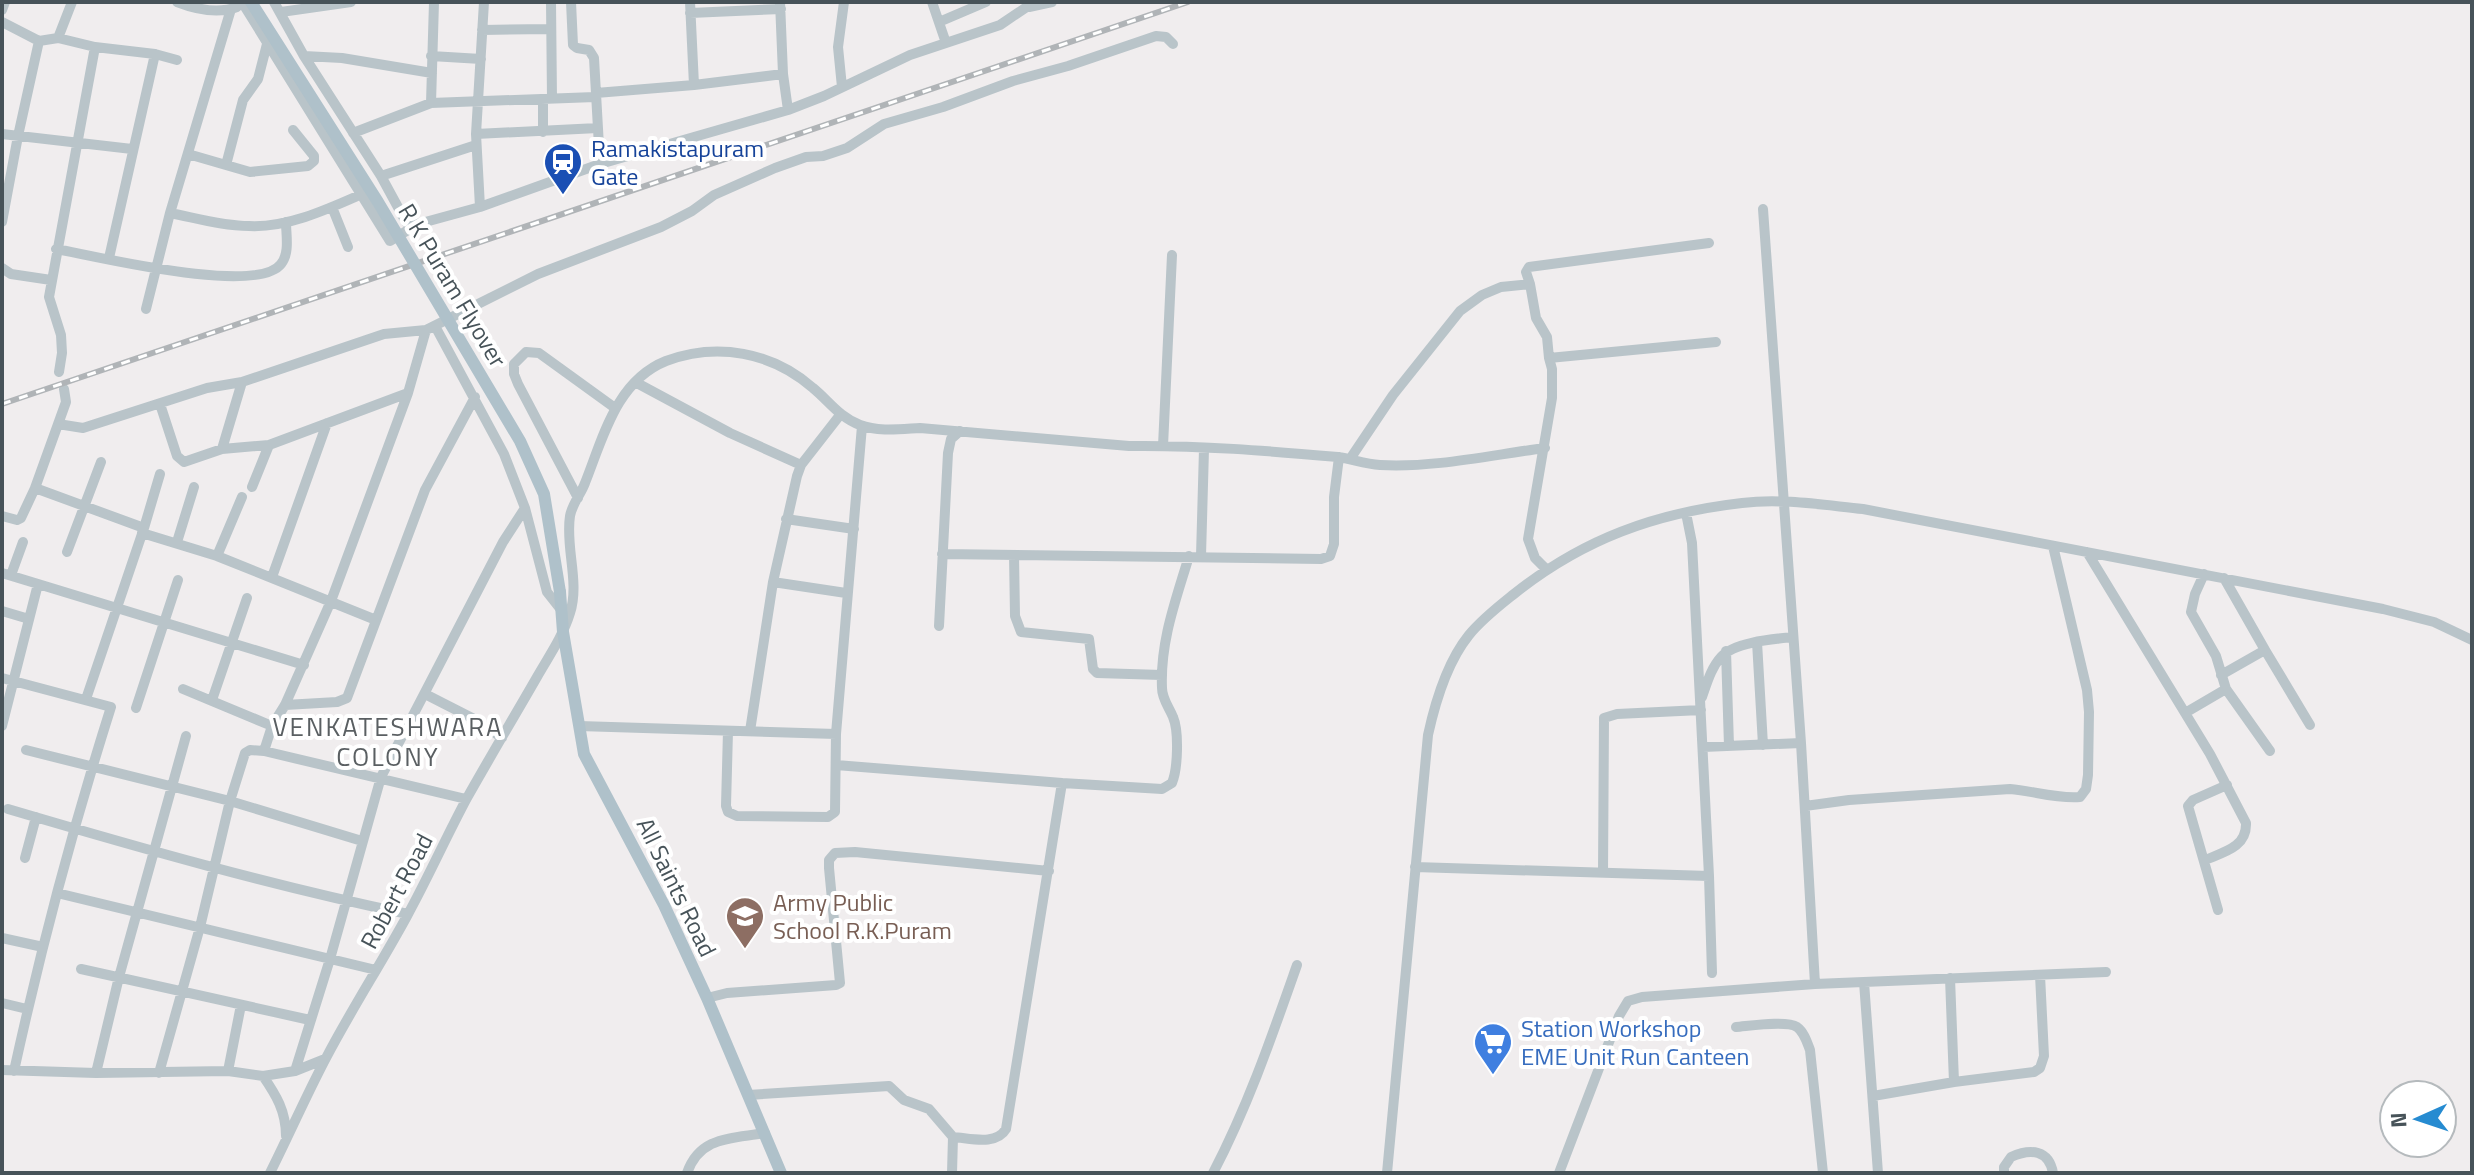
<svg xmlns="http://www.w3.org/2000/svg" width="2474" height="1175" font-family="'Titillium Web',sans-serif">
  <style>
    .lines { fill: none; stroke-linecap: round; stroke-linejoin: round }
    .minor { stroke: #b9c4c9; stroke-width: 10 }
    .major { stroke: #afc1ca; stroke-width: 12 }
    .rail-casing { stroke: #b0b4b7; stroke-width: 6 }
    .rail { stroke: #fff; stroke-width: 3; stroke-dasharray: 9; stroke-linecap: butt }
    .major-bridge { stroke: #afc1ca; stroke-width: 12 }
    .labels { text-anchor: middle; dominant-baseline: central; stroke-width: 8; stroke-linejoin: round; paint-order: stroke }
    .transit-label { font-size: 24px; fill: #164399; stroke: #fff; text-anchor: start }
    .street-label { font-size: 24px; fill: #475359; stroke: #fff }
    .education-label { font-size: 24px; fill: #785e54; stroke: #fff; text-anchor: start }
    .shop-label { font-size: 24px; fill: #366cbe; stroke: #fff; text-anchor: start }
    .neighbourhood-label { font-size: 26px; letter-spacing: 2px; fill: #5a5f62; stroke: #fff }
  </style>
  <rect width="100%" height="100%" fill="#f0edee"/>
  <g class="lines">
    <path class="minor" d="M177 2C195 9 218 14 237 7
      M242 2 390 241 418 224 480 207 600 164 788 110 824 96 910 55 1000 25 1034 2
      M274 2 304 56 381 176 406 222 418 224
      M551 2 552 99
      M571 2 573 45 577 48 589 50 594 58 600 164
      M690 2 694 85
      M780 2 783 74 788 110
      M932 2 946 43
      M1029 7 1052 2
      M2 10 5 2
      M281 12 351 2
      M690 13 781 9
      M2 22 39 41 58 38 95 47 49 297 61 335 62 353 59 372
      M939 22 986 2
      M482 30 551 29
      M58 38 72 2
      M95 47 155 54 177 60
      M304 56 342 58 432 73
      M431 56 481 59
      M842 87 838 47 844 2
      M596 93 694 85 783 74
      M431 103 434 2
      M543 132V99
      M353 133 431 103 595 97
      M2 134 132 149
      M476 134 598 128
      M188 154 250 172 308 166 314 161V156L293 130
      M226 165 243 100 258 79 267 44
      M381 176 476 145
      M332 207 348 247
      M480 207 476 134 484 2
      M1763 209 1801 743 1815 984
      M170 213C196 218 223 226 249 226 287 228 328 209 362 194
      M2 222 18 136 39 41
      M56 249C95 256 257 296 281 264 290 253 286 235 286 222
      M109 258 155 54
      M2 268 11 274 51 280
      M1530 284 1536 318 1547 337 1549 358 1716 342
      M146 309 170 213 231 9
      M435 326 504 454 525 508 547 592 562 611
      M635 382 730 433 801 465
      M160 404 177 456 184 462 222 449 269 445 408 393
      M58 424 83 428 207 388 242 382 384 334 426 330 538 274 661 227 692 211 714 195 775 168 806 157 823 156 847 148 884 124 943 107 1013 81 1068 66 1156 36 1166 37 1173 44
      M1163 446 1172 255
      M222 449 242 382
      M1350 459 1393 395 1460 311 1482 295 1501 287 1530 284 1526 272 1529 267 1709 243
      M252 487 269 445
      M35 488 66 402 64 389
      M578 498 518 384 514 374V364L526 352 539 353 615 408
      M2 516 17 520 21 518 35 488 144 528 86 699
      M786 519 854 529
      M144 528 160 474
      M142 533 217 556 376 620
      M177 542 194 487
      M67 552 101 462
      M2087 552 2210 754 2246 823C2247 847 2224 852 2205 860
      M942 554 1321 559 1330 556 1334 544V497L1339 457
      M1014 555 1015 616 1021 632 1089 639 1093 669 1097 673 1162 675
      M217 556 242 497
      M1201 556 1204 449
      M1546 569 1535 558 1528 539 1552 398V369L1549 358
      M2 573 304 665
      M11 575 23 542
      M272 577 327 423
      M773 582 846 593
      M2 611 29 619
      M939 626 948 453 951 439 960 431
      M1757 642 1763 745
      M2265 650 2310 725
      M1726 651 1729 746
      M2221 675 2265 650 2224 578
      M2 678 111 707C73 827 41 948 14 1071
      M183 689 272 726
      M2226 689 2270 751
      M425 694 476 720 502 738
      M1702 697C1707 683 1711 668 1721 657 1734 642 1774 639 1793 637
      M212 700 247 598
      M285 705 337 702 347 698 425 490 475 397
      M136 708 178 580
      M2185 713 2226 689 2216 656 2191 612 2195 594 2204 574
      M2 726 38 584
      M579 726 836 734
      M728 731 726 806 728 812 737 816 828 817 835 812 836 734 862 426
      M750 731 773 582 797 476 801 465 840 415
      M1703 747 1801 743
      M26 750 230 801 362 841
      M264 751 272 726 285 705 331 601 408 393 426 330
      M836 765 1062 783 1006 1129C996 1146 970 1138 953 1137
      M1062 783 1162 789 1172 783C1178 768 1179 731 1173 717 1169 707 1162 699 1162 688 1160 641 1176 600 1189 556
      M1805 806 1849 800 2010 789C2034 791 2056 799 2080 797L2086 789 2088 775 2089 712 2087 690 2053 546
      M8 809C140 848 273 886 408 914
      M25 858 36 817
      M1415 867 1709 876 1692 543 1686 513
      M1603 873 1604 718 1617 714 1701 710
      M1709 876 1712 973
      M57 893 376 970
      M2218 910 2188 806 2193 800 2227 785
      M2 938 43 947
      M81 969 310 1020
      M1950 978 1954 1082
      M1864 982 1878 1173
      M707 998 727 993 836 985 840 983 829 868V860L835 853 855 852 1049 871
      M2 1003 27 1009
      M1736 1027C1749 1026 1786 1020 1797 1027 1804 1032 1807 1042 1810 1050L1823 1173
      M2 1070 96 1073 228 1071 263 1076 295 1071 325 1059
      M228 1071 241 1005
      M295 1071 330 959 381 777 503 542 525 508
      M96 1073 119 977 186 736
      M159 1073 200 927 230 801 245 753 250 750 264 751 466 799
      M263 1076C276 1095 286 1111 286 1136
      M748 1095 889 1086 904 1100 929 1109 953 1137 952 1173
      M1873 1096 1954 1082 2034 1072 2040 1068 2044 1056 2040 975
      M270 1173C289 1135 306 1096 326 1058 351 1010 381 964 407 916 428 878 446 837 467 798 490 757 514 717 537 677 549 656 563 636 570 613 580 582 565 547 570 516 572 504 581 494 585 483 603 438 616 381 666 361 717 342 772 352 813 388 829 401 839 417 860 425 878 432 901 429 920 428L1129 446C1198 445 1269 451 1338 457 1352 459 1365 464 1380 465 1434 468 1491 455 1545 448
      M687 1173C700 1136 731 1139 765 1133
      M1213 1173C1248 1106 1272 1036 1297 965
      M1387 1173 1428 735C1435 703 1448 661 1469 635 1482 619 1499 606 1514 594 1583 539 1655 513 1742 503 1782 498 1823 505 1863 509L2383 609 2434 622 2472 640
      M1559 1173 1619 1016 1628 1001 1642 997 1815 984 2106 972
      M2004 1173V1167L2011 1157C2031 1148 2049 1150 2053 1173"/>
    <path class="major" d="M560 592 563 632 584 754 664 905 707 998 781 1173"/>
    <defs>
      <path id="rail" d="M2 404 1188 2"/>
    </defs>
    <use href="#rail" class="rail-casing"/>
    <use href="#rail" class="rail"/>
    <path class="major-bridge" d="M251 2 378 202 520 441 544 494 560 592"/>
  </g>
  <defs>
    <symbol id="station-pin" viewBox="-11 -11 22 30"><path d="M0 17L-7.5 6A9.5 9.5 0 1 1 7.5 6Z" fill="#1a4fb4" stroke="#fff"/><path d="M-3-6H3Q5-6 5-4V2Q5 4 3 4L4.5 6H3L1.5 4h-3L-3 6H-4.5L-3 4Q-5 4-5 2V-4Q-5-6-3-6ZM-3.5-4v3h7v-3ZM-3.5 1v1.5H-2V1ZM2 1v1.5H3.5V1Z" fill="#fff"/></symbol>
    <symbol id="school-pin" viewBox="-11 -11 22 30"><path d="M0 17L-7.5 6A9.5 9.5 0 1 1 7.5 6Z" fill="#8d6e63" stroke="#fff"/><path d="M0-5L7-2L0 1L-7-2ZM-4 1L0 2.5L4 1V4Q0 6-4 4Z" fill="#fff"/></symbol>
    <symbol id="supermarket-pin" viewBox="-11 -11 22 30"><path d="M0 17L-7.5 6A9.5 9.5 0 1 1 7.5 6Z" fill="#3f7fe0" stroke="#fff"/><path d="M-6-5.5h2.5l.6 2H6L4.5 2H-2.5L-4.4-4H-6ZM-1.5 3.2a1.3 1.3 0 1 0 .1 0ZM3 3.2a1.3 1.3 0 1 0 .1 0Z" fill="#fff"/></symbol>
  </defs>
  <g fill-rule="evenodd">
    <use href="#station-pin" x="541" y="140" width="44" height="60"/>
    <use href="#school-pin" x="723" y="894" width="44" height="60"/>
    <use href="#supermarket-pin" x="1471" y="1020" width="44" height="60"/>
  </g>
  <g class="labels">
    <g class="transit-label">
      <text x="591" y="148">Ramakistapuram<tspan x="591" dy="28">Gate</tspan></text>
    </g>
    <g class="street-label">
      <text transform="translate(453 285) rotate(59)">R K Puram Flyover</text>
      <text transform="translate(677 887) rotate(64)">All Saints Road</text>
      <text transform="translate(396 891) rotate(-62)">Robert Road</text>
    </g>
    <g class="education-label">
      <text x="773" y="902">Army Public<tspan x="773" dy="28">School R.K.Puram</tspan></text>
    </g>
    <g class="shop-label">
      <text x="1521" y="1028">Station Workshop<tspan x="1521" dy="28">EME Unit Run Canteen</tspan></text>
    </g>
    <g class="neighbourhood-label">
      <text x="388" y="726">VENKATESHWARA<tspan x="388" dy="30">COLONY</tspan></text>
    </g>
  </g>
  <rect width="2474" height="1175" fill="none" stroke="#475359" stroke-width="8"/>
  <g transform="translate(2418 1119) rotate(267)"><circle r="38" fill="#ffffff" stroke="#b5babd" stroke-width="2"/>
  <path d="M0-6L14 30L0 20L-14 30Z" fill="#268bd1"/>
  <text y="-12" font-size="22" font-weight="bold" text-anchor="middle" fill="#475359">N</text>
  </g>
</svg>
